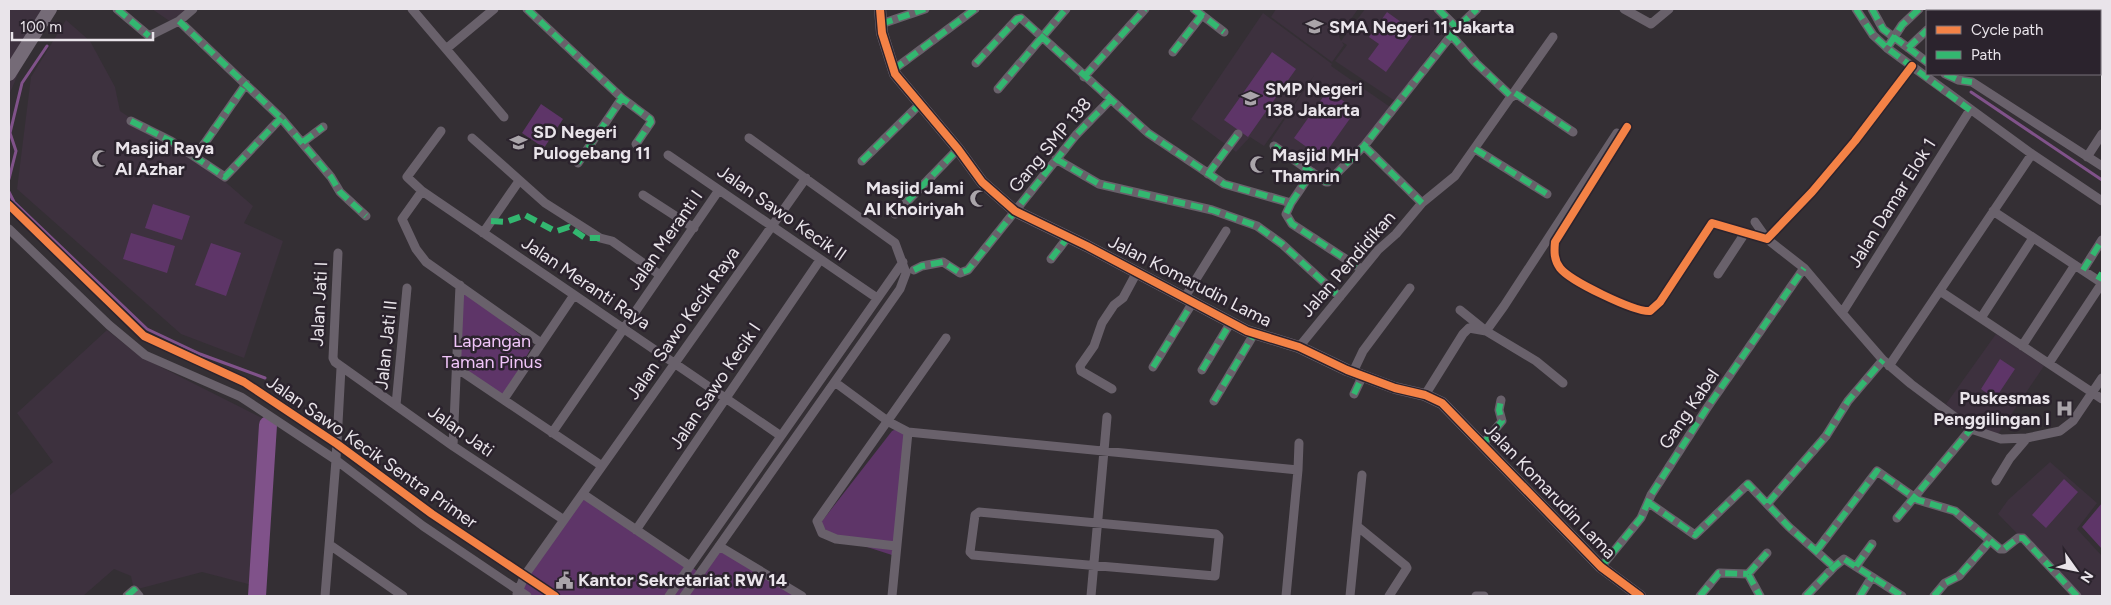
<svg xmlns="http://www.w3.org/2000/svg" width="2111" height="605" font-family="Figtree,sans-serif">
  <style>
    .built { fill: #3d313e }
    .green { fill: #5e3568 }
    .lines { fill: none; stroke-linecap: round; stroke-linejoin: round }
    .stream { stroke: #80528a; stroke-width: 3 }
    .river { stroke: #80528a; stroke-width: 18 }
    .street { stroke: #69616b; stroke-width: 9 }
    .secondary { stroke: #6c646f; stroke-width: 12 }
    .primary { stroke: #756b77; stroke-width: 14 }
    .quiet { stroke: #33b770; stroke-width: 6; stroke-dasharray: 12 6; stroke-linecap: butt }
    .cycleway-casing { stroke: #2b232d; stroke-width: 11 }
    .cycleway { stroke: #f48246; stroke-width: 8 }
    .labels { text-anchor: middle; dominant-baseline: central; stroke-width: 5; stroke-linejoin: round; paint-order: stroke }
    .poi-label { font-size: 18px; font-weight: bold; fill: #e9e4ea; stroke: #2b232d; text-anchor: start }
    .street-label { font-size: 18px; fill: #e9e4ea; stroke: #2b232d }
    .park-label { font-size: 18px; fill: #f0c5f9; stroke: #2b232d }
  </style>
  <rect width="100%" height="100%" fill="#342f34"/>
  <path class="built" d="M9 9H57L25 58 9 95Z
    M152 9H188L171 22Z
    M1276 9H1358L1339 36 1341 41 1365 9H1436L1451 26 1395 101 1335 61 1347 45 1342 42 1344 45 1332 62 1271 17Z
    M1263 13 1332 64 1331 66 1393 109 1328 181 1309 170 1271 140 1315 74 1264 146 1250 137 1236 152 1191 119Z
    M66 20 90 41 115 87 120 111 222 179 253 206 244 223 283 241 244 358 181 334 17 189 31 77Z
    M107 330 141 357 264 419 252 585 202 572 134 590 131 576 114 569 83 596H9V496L53 462 17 413Z
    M1996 334 2044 366 1998 434 1973 428 1946 404Z
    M2050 462 2097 503 2077 529 2102 556V593L2100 596H2079L1998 514 2008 500Z"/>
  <path class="green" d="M1387 12 1415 32 1386 72 1368 59 1379 44 1369 37Z
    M1272 52 1296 69 1248 137 1224 120Z
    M1328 90 1356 110 1322 158 1294 138Z
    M541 104 563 119 544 148 522 133Z
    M153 204 190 216 182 240 145 228Z
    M131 233 175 246 167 273 123 259Z
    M211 243 241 253 226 296 195 285Z
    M459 286 533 345 504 395 459 369Z
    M2000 359 2015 369 1995 399 1981 389Z
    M903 426 906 437 892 555 836 537 819 525 892 431Z
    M2064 479 2078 492 2046 528 2032 515Z
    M583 494 700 573 719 546 802 596H516Z
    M2102 503V549L2082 527Z"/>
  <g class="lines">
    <path class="stream" d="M1971 92 2102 180
      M9 179 16 151 10 133 22 83 47 46
      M9 192 14 202 147 329 200 354 265 378"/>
    <path class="river" d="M257 596 268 425"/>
    <path class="street" d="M117 9 149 36 179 21 193 9
      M412 9 504 117
      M527 9 622 98 650 119 651 122 636 144
      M1194 9 1224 32
      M1438 9 1457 28
      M1624 9 1651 24 1669 9
      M1856 9 1873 35 1887 48
      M1872 9 1883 29 1927 62
      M1919 9 1902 25 1887 48 2032 154 2102 201
      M1946 11 1949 9
      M2019 11 2021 9
      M179 21 281 118 331 177 340 192 366 216
      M881 24 925 9
      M1451 35 1476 63 1512 97
      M1908 48 1927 30
      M446 49 494 9
      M1173 52 1202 15
      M976 63 1017 19 1021 18 1148 133 1224 184 1291 203 1286 214 1292 224 1361 269
      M893 70 975 9
      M1945 74 1958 80 1972 82 2102 166
      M1084 77 1145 9
      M998 89 1066 9
      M1515 93 1573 132
      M1970 110 1842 313 1883 360 1911 384 1971 429 2001 439 2027 438 2060 431 2073 421 2102 378
      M131 121 171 141 225 177 281 118
      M1627 127 1555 242C1554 252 1554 260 1560 268 1570 281 1634 312 1650 311L1660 302 1712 223 1767 239 1812 192 1855 141 1912 66
      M441 131 407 177 422 191 781 436
      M472 138 545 203 600 238 612 241 660 275
      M303 142 323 127
      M1274 146 1326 182H1328L1364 146 1457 28 1477 9
      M1364 146 1422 203
      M1475 149 1547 194
      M668 155 877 298
      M195 157 246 84
      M2087 157 2102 134
      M1056 159 1099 184 1212 210 1257 226 1282 244 1340 297
      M862 161 920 104
      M578 163 622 98
      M1208 174 1238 134
      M422 191 402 219 416 249 426 262 541 343
      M643 195 694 228
      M1291 203 1312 172
      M9 205 144 336 244 382 337 444 432 514 555 596
      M1993 211 2102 283
      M895 214 958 149
      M1755 222 1767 239 1804 268 1842 313
      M9 229 109 325 145 355 241 397 336 460 423 526 527 596
      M483 233 519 181
      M338 253 333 358 335 362 453 446 564 520
      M1051 259 1068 237
      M914 270 922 266 943 262 960 273 968 270 1076 135 1110 100
      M2083 270 2102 240
      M1718 274 1745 233
      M1940 291 2102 399
      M1185 297 1226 231
      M1460 310 1486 331 1536 361 1563 383
      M1981 318 2033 238
      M2022 346 2075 265
      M1299 347 1378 250 1396 234 1422 203 1455 176 1553 37
      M2049 363 2102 283
      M1889 366 2032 154
      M1153 367 1193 302
      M458 369 602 466
      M1202 370 1231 322
      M1353 372 1363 351 1410 288
      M836 383 889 422 908 432 892 596
      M1112 389 1081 371 1080 366 1094 346 1102 323 1114 305 1123 298 1137 272
      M1354 394 1363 375
      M1425 395 1463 334 1469 328 1486 331 1504 306 1617 133
      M504 399 574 295
      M1214 401 1254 334
      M396 405 407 288
      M908 432 1298 470 1286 596
      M552 433 719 190
      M1483 444 1502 421 1499 410 1501 400
      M453 446 460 285
      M1298 470 1299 443
      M1996 481 2010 458 2027 438
      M583 494 690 566
      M1649 503 1695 535 1748 484 1789 527 1834 567
      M1768 503 1826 436 1848 401 1883 360
      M979 512 1216 534 1219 537 1215 576 973 555 970 552 975 515Z
      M1897 518 1971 429
      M1357 526 1406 566 1407 568 1389 596
      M636 530 820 260
      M330 545 403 596
      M719 546 802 596
      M896 546 836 539 822 533 817 521 946 338
      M1817 550 1877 471 1918 500 1955 511 2000 549H2004L2018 538H2023L2077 596
      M1856 566 1872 544
      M1601 567 1641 518 1651 495 1707 408 1804 268
      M1748 574 1767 553
      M1748 574 1760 596
      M517 594 525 575 806 178
      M127 596 134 590 139 596
      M325 596 336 460 341 368
      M669 596 903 262
      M684 596 900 289 906 273 895 243 749 138
      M1091 596 1107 417
      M1350 596 1362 475
      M1476 596H1484
      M1700 596 1719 573 1748 574
      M1806 596 1834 567 1844 559 1902 596
      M1860 596 1872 577
      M1934 596 1945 583 1959 576 1989 542"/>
    <path class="secondary" d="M880 9 882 33 895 74 958 149 982 182 1015 211 1087 246 1247 331 1299 347 1347 370 1395 388 1425 395 1442 403 1601 567 1640 596"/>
    <path class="primary" d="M9 74 50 9"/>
    <path class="quiet" d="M117 9 149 36
      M527 9 622 98 650 119 651 122 636 144
      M1194 9 1224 32
      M1438 9 1457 28
      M1856 9 1873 35 1887 48
      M1872 9 1883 29 1927 62
      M1919 9 1902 25 1887 48 1970 110
      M1946 11 1949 9
      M179 21 281 118 331 177 340 192 366 216
      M881 24 925 9
      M1451 35 1476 63 1512 97
      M1908 48 1927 30
      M1173 52 1202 15
      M976 63 1017 19 1021 18 1148 133 1224 184 1291 203 1286 214 1292 224 1361 269
      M893 70 975 9
      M1945 74 1958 80 1972 82
      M1084 77 1145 9
      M998 89 1066 9
      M1515 93 1573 132
      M131 121 171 141 225 177 281 118
      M303 142 323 127
      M1274 146 1326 182H1328L1364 146 1457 28 1477 9
      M1364 146 1422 203
      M1475 149 1547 194
      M195 157 246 84
      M1056 159 1099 184 1212 210 1257 226 1282 244 1340 297
      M862 161 920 104
      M578 163 622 98
      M1208 174 1238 134
      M1291 203 1312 172
      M895 214 958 149
      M491 221 506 222 525 215 553 230 557 231 569 227 585 238H600
      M1051 259 1068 237
      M914 270 922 266 943 262 960 273 968 270 1076 135 1110 100
      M2083 270 2102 240
      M2098 280 2102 273
      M1153 367 1193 302
      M1202 370 1231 322
      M1354 394 1363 375
      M1214 401 1254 334
      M1483 444 1502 421 1499 410 1501 400
      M1649 503 1695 535 1748 484 1789 527 1834 567
      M1768 503 1826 436 1848 401 1883 360
      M1897 518 1971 429
      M1817 550 1877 471 1918 500 1955 511 2000 549H2004L2018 538H2023L2077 596
      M1856 566 1872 544
      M1601 567 1641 518 1651 495 1707 408 1804 268
      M1748 574 1767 553
      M1748 574 1760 596
      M127 596 134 590 139 596
      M1700 596 1719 573 1748 574
      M1806 596 1834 567 1844 559 1902 596
      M1860 596 1872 577
      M1934 596 1945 583 1959 576 1989 542"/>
    <defs>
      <path id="cycleway" d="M880 9 882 33 895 74 958 149 982 182 1015 211 1087 246 1247 331 1299 347 1347 370 1395 388 1425 395 1442 403 1601 567 1640 596
        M1627 127 1555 242C1554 252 1554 260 1560 268 1570 281 1634 312 1650 311L1660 302 1712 223 1767 239 1812 192 1855 141 1912 66
        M9 205 144 336 244 382 337 444 432 514 555 596"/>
    </defs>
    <use href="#cycleway" class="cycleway-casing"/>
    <use href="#cycleway" class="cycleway"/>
  </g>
  <defs>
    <symbol id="school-bare" viewBox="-9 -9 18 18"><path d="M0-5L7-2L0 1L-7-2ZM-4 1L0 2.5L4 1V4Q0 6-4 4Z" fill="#aaa5aa" stroke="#2b232d" stroke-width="2.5" paint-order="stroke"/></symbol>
    <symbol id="mosque-bare" viewBox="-9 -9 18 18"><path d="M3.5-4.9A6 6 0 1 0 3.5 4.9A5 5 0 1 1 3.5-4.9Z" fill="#aaa5aa" stroke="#2b232d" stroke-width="2.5" paint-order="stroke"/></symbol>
    <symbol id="hospital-bare" viewBox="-9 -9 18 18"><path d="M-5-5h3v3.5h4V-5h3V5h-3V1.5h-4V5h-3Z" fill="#aaa5aa" stroke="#2b232d" stroke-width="2.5" paint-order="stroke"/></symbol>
    <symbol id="civic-bare" viewBox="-9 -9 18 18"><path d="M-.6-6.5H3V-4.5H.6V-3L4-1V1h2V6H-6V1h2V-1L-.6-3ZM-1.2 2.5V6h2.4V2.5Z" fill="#aaa5aa" stroke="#2b232d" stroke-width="2.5" paint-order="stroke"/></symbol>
  </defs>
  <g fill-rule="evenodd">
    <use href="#school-bare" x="1302" y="14" width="25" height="25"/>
    <use href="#school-bare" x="1238" y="86" width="25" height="25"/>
    <use href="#school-bare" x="506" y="130" width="25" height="25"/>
    <use href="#mosque-bare" x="88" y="146" width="25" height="25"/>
    <use href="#mosque-bare" x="1246" y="152" width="25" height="25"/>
    <use href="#mosque-bare" x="966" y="186" width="25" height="25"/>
    <use href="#hospital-bare" x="2052" y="396" width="25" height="25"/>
    <use href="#civic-bare" x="552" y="568" width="25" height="25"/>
  </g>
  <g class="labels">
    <g class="poi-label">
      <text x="1329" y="27">SMA Negeri 11 Jakarta</text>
      <text x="1265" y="89">SMP Negeri<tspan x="1265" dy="21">138 Jakarta</tspan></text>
      <text x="533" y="132">SD Negeri<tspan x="533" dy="21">Pulogebang 11</tspan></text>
      <text x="115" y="148">Masjid Raya<tspan x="115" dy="21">Al Azhar</tspan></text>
      <text x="1272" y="155">Masjid MH<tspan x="1272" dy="21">Thamrin</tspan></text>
      <text x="964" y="188" text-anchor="end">Masjid Jami<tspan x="964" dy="21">Al Khoiriyah</tspan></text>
      <text x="2050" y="398" text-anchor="end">Puskesmas<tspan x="2050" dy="21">Penggilingan I</tspan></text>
      <text x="578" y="580">Kantor Sekretariat RW 14</text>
    </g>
    <g class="street-label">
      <text transform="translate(1050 145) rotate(-50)">Gang SMP 138</text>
      <text transform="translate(1892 203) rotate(-58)">Jalan Damar Elok 1</text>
      <text transform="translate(782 213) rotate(35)">Jalan Sawo Kecik II</text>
      <text transform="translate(665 240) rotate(-55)">Jalan Meranti I</text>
      <text transform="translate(1348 264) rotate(-49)">Jalan Pendidikan</text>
      <text transform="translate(1190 281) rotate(27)">Jalan Komarudin Lama</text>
      <text transform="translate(586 283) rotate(34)">Jalan Meranti Raya</text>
      <text transform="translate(319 304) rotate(-87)">Jalan Jati I</text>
      <text transform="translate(683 323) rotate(-55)">Jalan Sawo Kecik Raya</text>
      <text transform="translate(386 345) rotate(-84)">Jalan Jati II</text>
      <text transform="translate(715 386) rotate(-56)">Jalan Sawo Kecik I</text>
      <text transform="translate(1689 409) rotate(-56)">Gang Kabel</text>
      <text transform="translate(461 431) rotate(35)">Jalan Jati</text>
      <text transform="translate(372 452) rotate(35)">Jalan Sawo Kecik Sentra Primer</text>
      <text transform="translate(1550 491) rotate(46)">Jalan Komarudin Lama</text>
    </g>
    <g class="park-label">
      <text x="492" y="341">Lapangan<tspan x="492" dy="21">Taman Pinus</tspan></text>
    </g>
  </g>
  <rect width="2111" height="605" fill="none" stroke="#e9e4ea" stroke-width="20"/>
  <rect x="1926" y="10" width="175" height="65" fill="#2b232d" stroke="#777079"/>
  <rect x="1936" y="26" width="25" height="8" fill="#f48246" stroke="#777079"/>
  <text x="1971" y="35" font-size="15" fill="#e9e4ea">Cycle path</text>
  <rect x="1936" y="51" width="25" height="8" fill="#33b770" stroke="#777079"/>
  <text x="1971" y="60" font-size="15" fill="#e9e4ea">Path</text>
  <g transform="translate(2076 570) rotate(123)" stroke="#2b232d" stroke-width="4" paint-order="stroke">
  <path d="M0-4L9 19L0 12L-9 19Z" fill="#e9e4ea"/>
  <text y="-8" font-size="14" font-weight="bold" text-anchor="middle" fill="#e9e4ea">N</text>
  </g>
  <path d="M12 32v8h141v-8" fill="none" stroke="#e9e4ea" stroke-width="2.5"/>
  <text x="20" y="32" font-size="15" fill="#e9e4ea" stroke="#2b232d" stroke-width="4" paint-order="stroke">100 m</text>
</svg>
